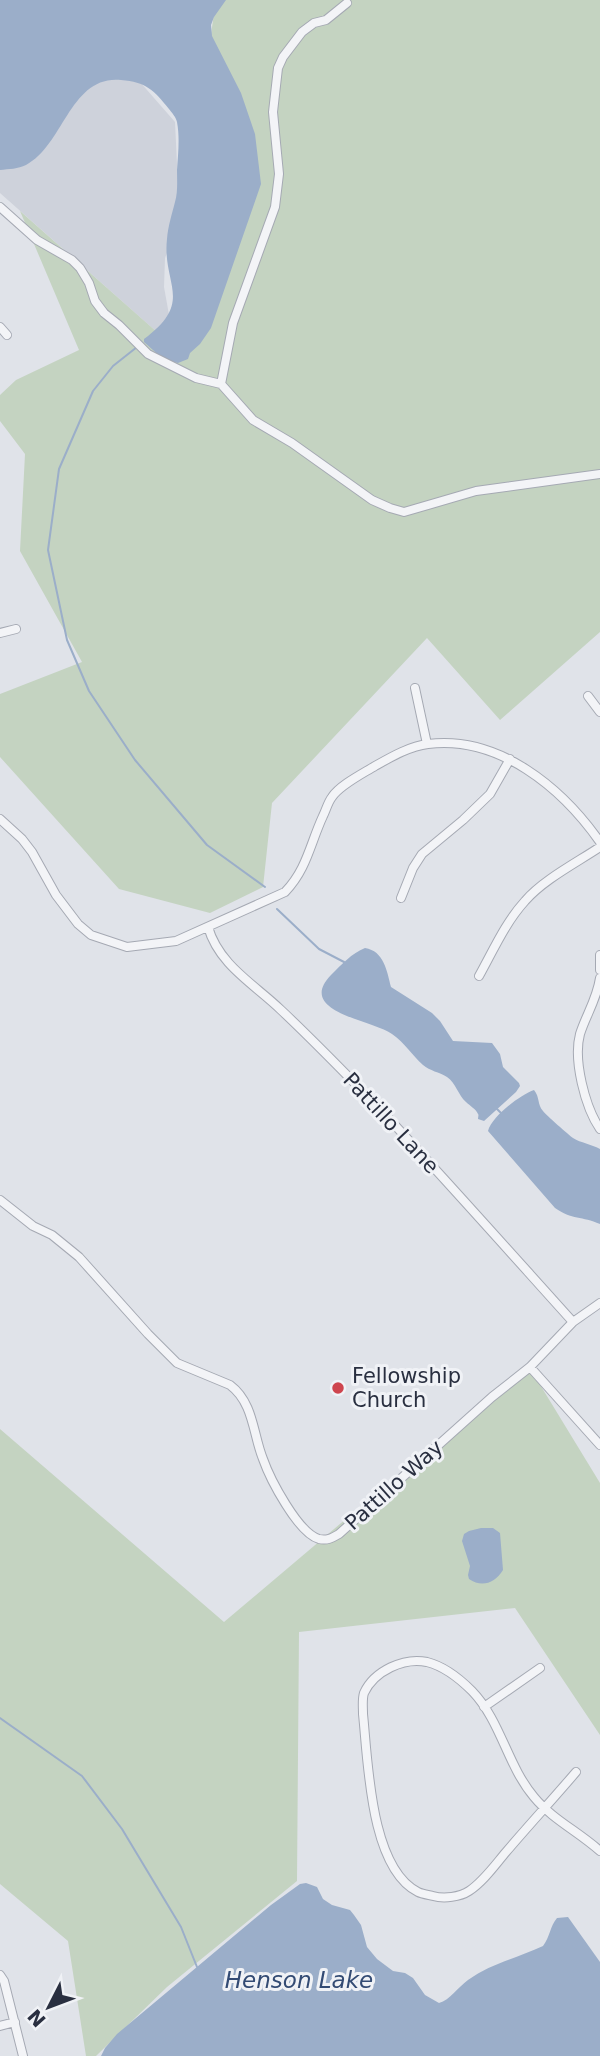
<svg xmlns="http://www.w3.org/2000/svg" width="600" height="2056" font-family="'DejaVu Sans',sans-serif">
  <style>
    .built { fill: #ced2db }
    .green { fill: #c4d3c1 }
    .water { fill: #9baec9 }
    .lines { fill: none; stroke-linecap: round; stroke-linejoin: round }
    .stream { stroke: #9baec9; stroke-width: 2 }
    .street-casing { stroke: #a5a9b3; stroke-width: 10 }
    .street { stroke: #f3f4f7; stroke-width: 8 }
    .poi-dot { fill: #ce454e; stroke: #f0f2f6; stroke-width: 2.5 }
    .labels { text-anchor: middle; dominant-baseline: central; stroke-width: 6; stroke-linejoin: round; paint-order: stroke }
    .street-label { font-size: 21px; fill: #292f40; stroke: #f0f2f6 }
    .poi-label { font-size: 21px; fill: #292f40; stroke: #f0f2f6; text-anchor: start }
    .water-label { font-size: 23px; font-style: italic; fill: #334b74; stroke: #f0f2f6 }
  </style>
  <rect width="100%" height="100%" fill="#e0e3e9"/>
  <path class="built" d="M108 77 140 82 175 122 178 186 175 232 165 258 164 287 175 348 0 193V156L75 96Z"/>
  <path class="green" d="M216 0H600V632L500 720 427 638 272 803 263 887 210 913 119 889 0 757V694L82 662 20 551 25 454 0 421V395L16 380 79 350 20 211 175 348 209 48Z
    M528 1365 600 1483V1735L515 1608 299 1632 297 1881 167 1987 96 2056H86L68 1941 0 1884V1429L224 1622Z"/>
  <path class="water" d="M0 0H226L214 17 211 25 212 36 241 93 255 134 261 184 211 328 200 344 190 353 188 359 178 363 163 359 144 342V339C195 301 162 285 167 239 168 226 172 214 175 202 178 192 177 181 177 170 178 155 180 138 177 122 176 117 172 113 169 109 154 90 146 82 121 80 70 75 64 145 26 165 18 169 9 169 0 170Z
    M365 948C384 951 387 971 391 987L432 1013 440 1021 453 1041 492 1043 500 1054 503 1067 519 1083 520 1086 516 1092 484 1121 478 1119C478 1117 479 1115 478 1114 476 1109 470 1106 466 1102 458 1095 456 1083 447 1077 439 1072 430 1071 423 1065 412 1055 405 1043 392 1034 373 1020 295 1012 331 975 341 965 352 953 365 948Z
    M534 1090C540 1097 537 1104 543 1111 546 1115 569 1135 573 1138 581 1143 591 1144 600 1149V1224C582 1216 572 1220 555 1208L488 1131C492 1116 520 1095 534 1090Z
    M481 1528H493L500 1533 503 1570C495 1583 482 1588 469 1579L468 1575 470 1566 462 1541 464 1534 469 1531Z
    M306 1883 317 1887 323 1899 332 1905 350 1910 354 1915 361 1925 367 1947 377 1959 393 1971 405 1973 413 1978 425 1995 439 2003C450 2000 458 1987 468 1980 491 1963 518 1958 543 1946 550 1937 550 1926 557 1918L568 1917 600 1962V2056H101L105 2048 117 2034 271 1905 300 1884Z"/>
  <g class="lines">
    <path class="stream" d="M137 347 113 366 93 391 59 469 48 550 67 640 89 691 135 760 207 845 265 887
      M277 909 319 949 344 962
      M497 1109 501 1113
      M0 1718 82 1776 122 1829 181 1927 197 1967"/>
    <defs>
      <path id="street" d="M347 3 326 20 314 23 302 32 283 57 278 68 273 112 279 174 275 207 233 323 221 384 253 420 292 443 372 500 390 508 404 512 476 491 600 474
        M0 207 37 240 72 260 80 268 89 283 95 301 104 313 119 325 148 354 196 378 221 384
        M0 327 7 335
        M0 633 16 629
        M415 688 427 744
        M588 696 600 712
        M0 819 22 839 32 852 56 895 78 924 91 935 127 947 176 941 285 892C307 869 310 844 323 816 326 810 328 802 332 797 340 785 362 774 375 766 391 757 410 746 428 744 499 735 562 788 600 842
        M401 898 413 868 422 854 463 820 490 794 510 759
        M208 927C219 965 254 984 281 1010 314 1041 347 1075 379 1108 445 1179 509 1251 573 1322
        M600 955V970
        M479 976C493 951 505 923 525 901 543 880 576 863 600 847
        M600 978C597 999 586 1015 580 1034 573 1060 585 1107 600 1129
        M0 1200 33 1226 52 1235 79 1257 148 1334 177 1363 230 1385C254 1403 253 1435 263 1459 270 1479 298 1533 319 1539 327 1541 332 1538 339 1534L492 1397 530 1367 573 1322 600 1303
        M530 1367 600 1445
        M484 1707 540 1668
        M576 1772C553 1799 529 1825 506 1852 495 1865 483 1882 469 1891 460 1897 444 1899 433 1896 429 1895 422 1894 418 1892 370 1868 368 1761 363 1714 363 1707 362 1699 364 1693 374 1671 404 1657 427 1662 443 1666 460 1679 472 1691 501 1721 507 1765 534 1797 552 1819 579 1832 600 1851
        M0 1975 4 1981 23 2056
        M0 2026 15 2022"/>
    </defs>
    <use href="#street" class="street-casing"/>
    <use href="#street" class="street"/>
  </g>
  <circle class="poi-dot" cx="338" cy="1388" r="7"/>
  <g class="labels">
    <g class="street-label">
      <text transform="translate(391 1123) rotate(47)">Pattillo Lane</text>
      <text transform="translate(394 1485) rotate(-42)">Pattillo Way</text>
    </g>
    <g class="poi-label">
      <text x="352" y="1376">Fellowship<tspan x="352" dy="24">Church</tspan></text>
    </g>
    <g class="water-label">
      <text x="299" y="1980">Henson Lake</text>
    </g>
  </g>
  <g transform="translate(49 2007) rotate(228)" stroke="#f0f2f6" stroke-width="5" paint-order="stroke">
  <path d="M0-5L12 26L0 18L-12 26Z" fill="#292f40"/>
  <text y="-10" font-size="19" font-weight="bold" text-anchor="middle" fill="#292f40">N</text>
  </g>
</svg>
